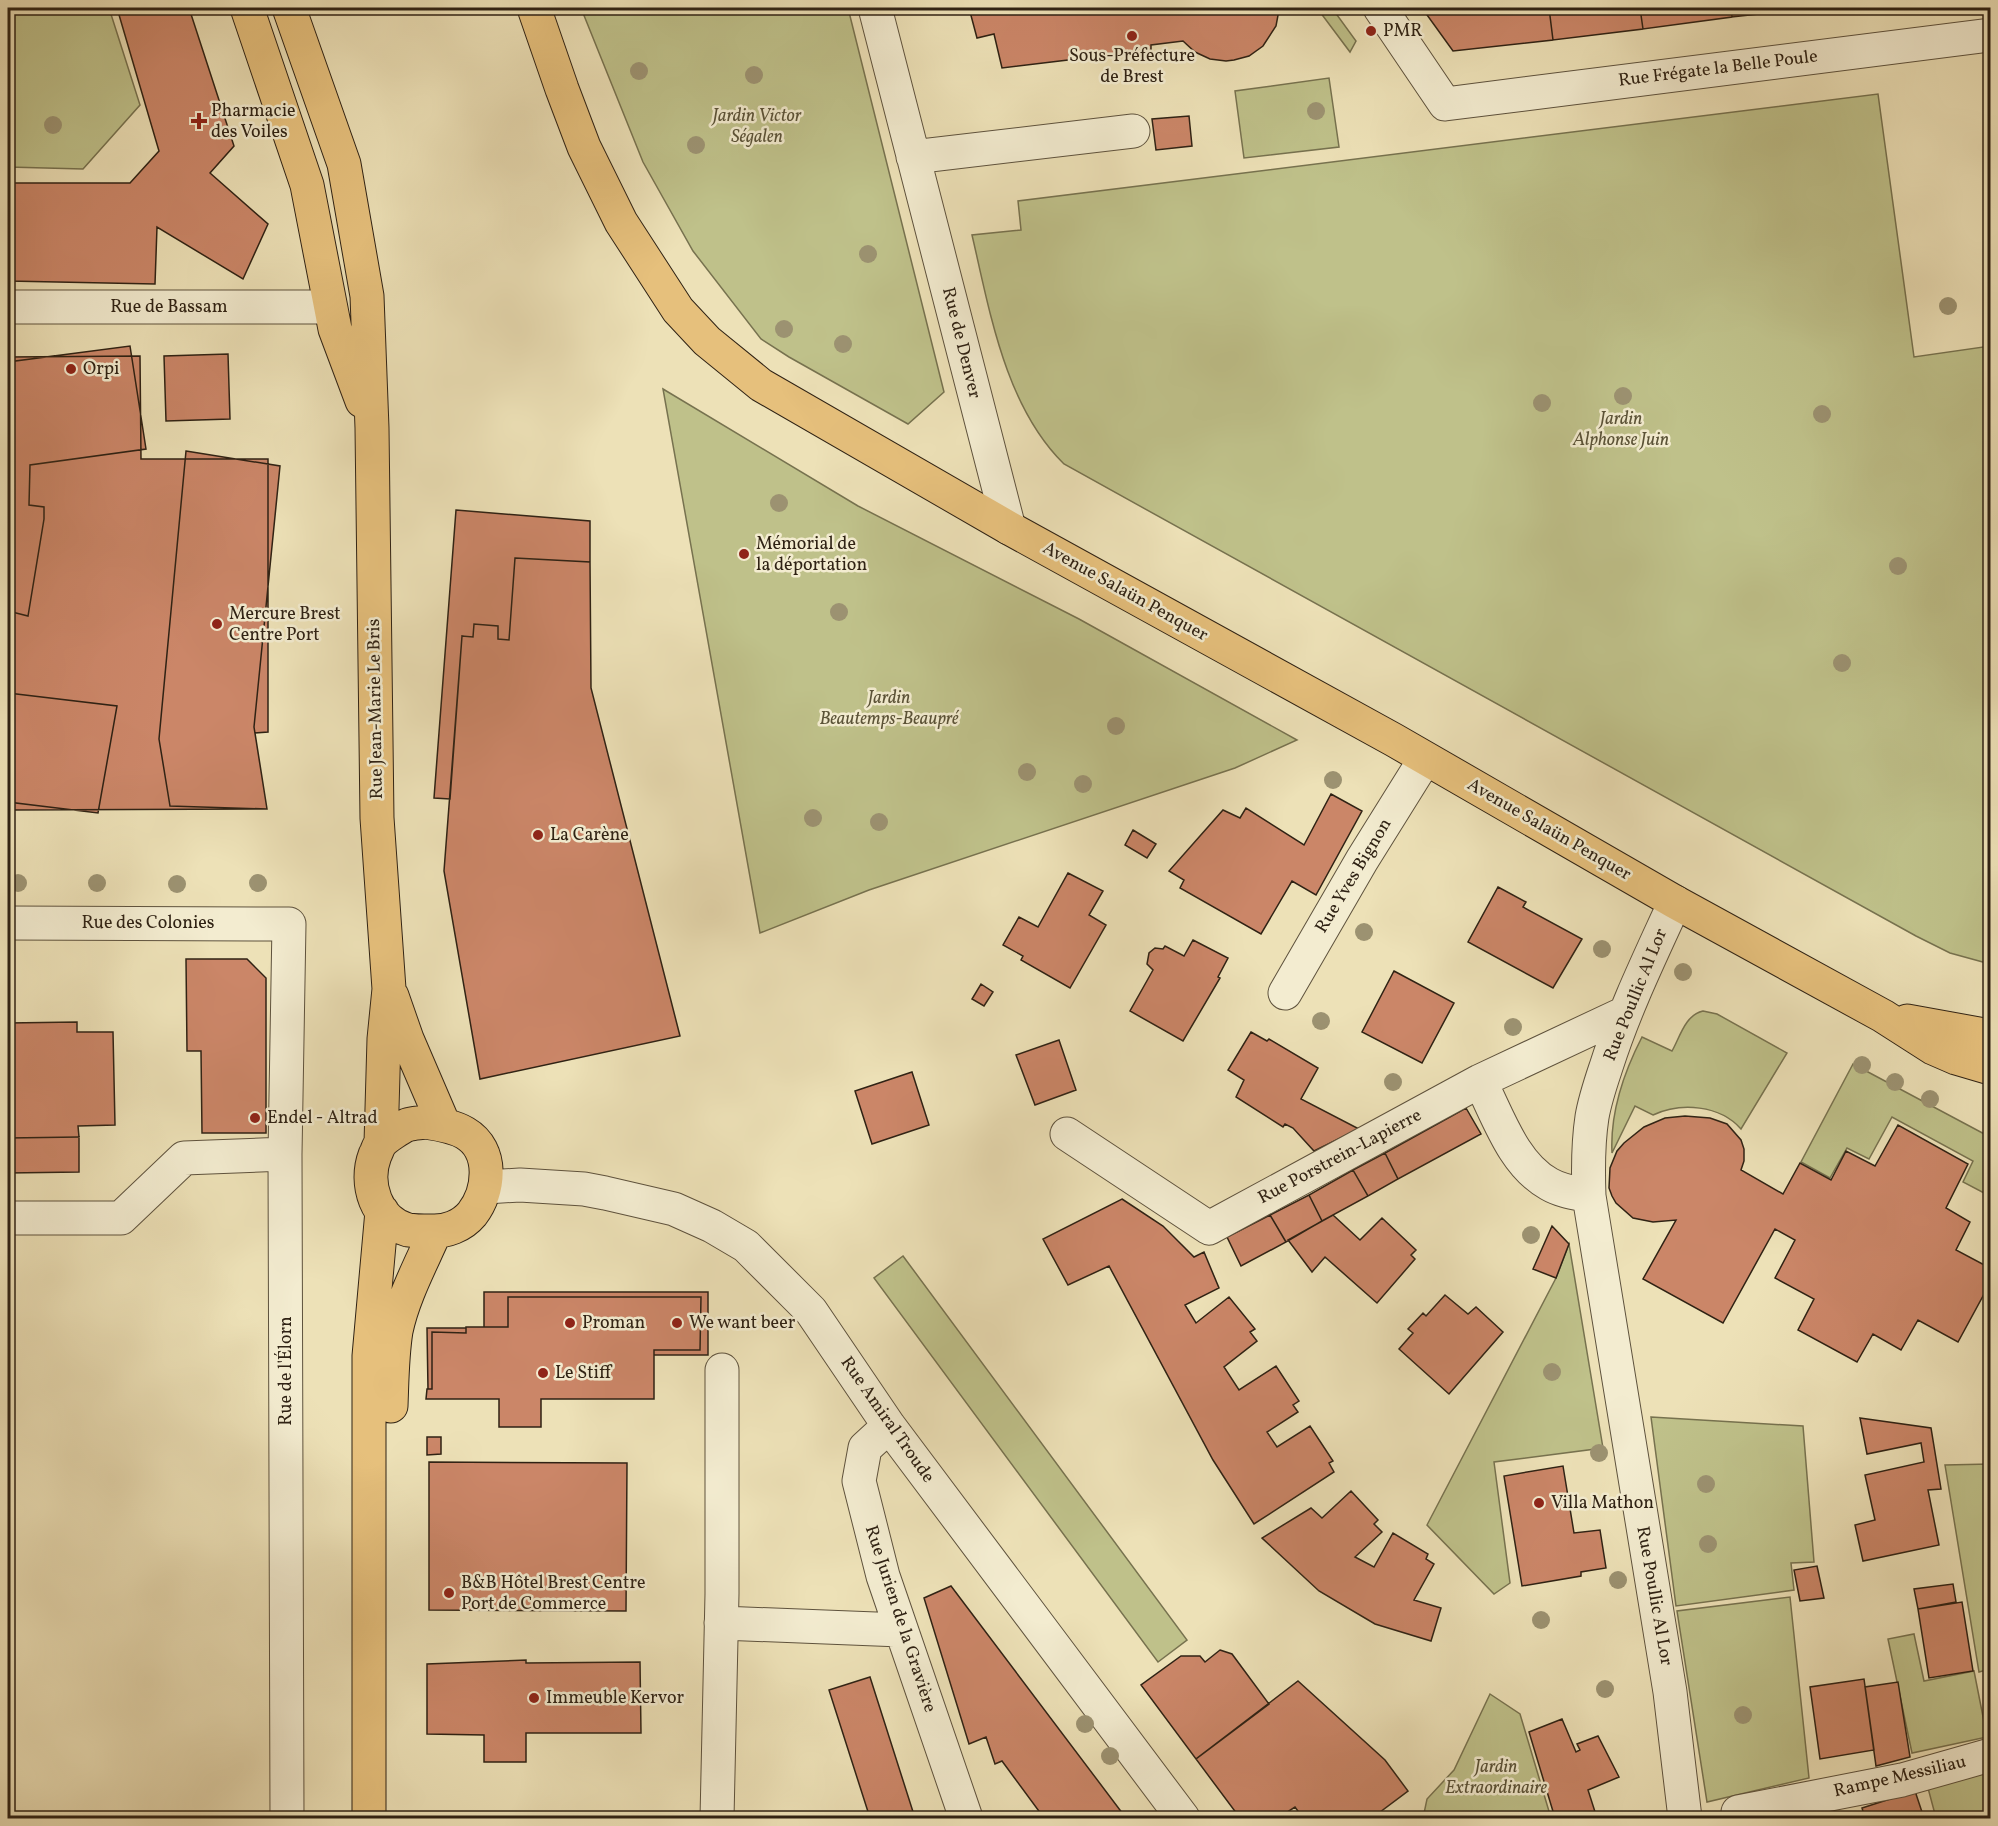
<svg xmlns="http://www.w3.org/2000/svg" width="1998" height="1826" font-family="Vollkorn,serif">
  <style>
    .green { fill: #bfc18a; stroke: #77724f; stroke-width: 1.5 }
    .building { fill: #cb8668; stroke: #2f2214; stroke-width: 1.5 }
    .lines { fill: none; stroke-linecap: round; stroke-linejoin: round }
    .minor-casing { stroke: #5e523d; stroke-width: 35 }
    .major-casing { stroke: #2f2214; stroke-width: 35 }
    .minor { stroke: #f3ecd0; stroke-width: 33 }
    .major { stroke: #e6c07c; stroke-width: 33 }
    .tree { fill: #9c9271 }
    .poi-dot { fill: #8f2418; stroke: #f3ecd0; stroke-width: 2 }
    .labels { text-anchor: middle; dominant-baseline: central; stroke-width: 5; stroke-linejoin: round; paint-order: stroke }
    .poi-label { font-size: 18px; fill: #2f2214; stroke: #f3ecd0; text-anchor: start }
    .street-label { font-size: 18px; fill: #2f2214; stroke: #f3ecd0 }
    .park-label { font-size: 18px; font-style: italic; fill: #5a5237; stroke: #f3ecd0 }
  </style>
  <rect width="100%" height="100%" fill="#ede1b7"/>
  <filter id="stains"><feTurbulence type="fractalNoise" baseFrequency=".00333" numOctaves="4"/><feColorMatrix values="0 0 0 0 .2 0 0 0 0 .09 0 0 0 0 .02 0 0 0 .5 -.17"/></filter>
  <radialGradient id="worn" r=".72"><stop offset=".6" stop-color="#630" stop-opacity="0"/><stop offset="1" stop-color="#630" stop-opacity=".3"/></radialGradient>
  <path class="green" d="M8 8H109L140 105 83 169 8 167Z
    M581 8H848L944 392 908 424 789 357 761 339 693 251 643 162Z
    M1317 8H1332L1356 41 1350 52Z
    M1329 78 1339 147 1244 158 1235 91Z
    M1878 94 1914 357 1990 346V964L1950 953 1916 936 1064 464C1005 406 990 312 972 235L1021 230 1018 201Z
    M663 389 858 506 1079 619 1297 740 1235 768 869 890 760 933Z
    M1703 1011 1717 1014 1787 1053 1741 1129C1720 1105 1681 1102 1653 1115L1635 1106 1612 1153C1610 1113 1624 1072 1642 1037L1672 1051C1680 1037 1685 1015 1703 1011Z
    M1853 1064 1990 1137V1181L1984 1193 1963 1182 1973 1161 1892 1117 1869 1159 1847 1148 1830 1178 1801 1162Z
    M1569 1244 1603 1448 1494 1462 1510 1583 1494 1594 1427 1525 1556 1278Z
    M903 1256 1187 1640 1158 1662 874 1278Z
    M1651 1417 1803 1426 1814 1562 1791 1563 1794 1590 1676 1606Z
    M1990 1464V1669L1979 1672 1945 1465Z
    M1790 1597 1809 1778 1707 1802 1677 1611Z
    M1914 1634 1924 1681 1974 1671 1987 1737 1912 1753 1888 1639Z
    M1490 1694 1520 1714 1551 1818H1423L1427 1799 1454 1770Z
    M1990 1771V1818H1936L1928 1788Z"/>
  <path class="building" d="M117 8H189L234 146 210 173 268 224 243 279 157 227 155 284 8 281V183H130L159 151Z
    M969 8H1279V10L1276 26 1263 46 1249 56 1234 60 1226 61 1210 59 1195 52 1183 41 1151 45V50L1002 68 994 34 977 38Z
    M1422 8H1549L1553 40 1453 51Z
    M1549 8H1640L1643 29 1553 40Z
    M1640 8H1731L1732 17 1643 29Z
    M1731 8H1805V9L1732 17Z
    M1189 116 1192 146 1156 150 1152 119Z
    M130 346 146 449 30 465 29 505 44 507V519L28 616 8 611V362Z
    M228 354 230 419 166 421 164 356Z
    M140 356 141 459H268V732L255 733 267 809 8 810V357Z
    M186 451 280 466 254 727 267 809 170 806 159 739Z
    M456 510 590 521V562L515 558 509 640 498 639V626L474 624 473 637 462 636 450 799 434 798Z
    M515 558 590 562 591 688 680 1036 480 1079 444 871 462 636 473 637 474 624 498 626V639L509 640Z
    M8 693 117 706 98 813 8 802Z
    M1331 794 1362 811 1316 895 1292 881 1261 934 1180 888 1184 880 1169 871 1223 810 1240 818 1246 808 1304 845Z
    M1133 830 1156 844 1147 858 1125 845Z
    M1068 873 1103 891 1089 915 1106 925 1070 988 1021 960 1023 956 1003 945 1019 917 1038 927Z
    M1498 887 1526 902 1523 907 1582 939 1553 988 1468 942Z
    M1193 940 1228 958 1218 977 1220 978 1183 1041 1130 1011 1153 970 1147 964 1149 953 1155 948 1163 949 1165 946 1184 956Z
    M186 959H247L266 978V1133H202L201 1051H187Z
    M1394 971 1454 1003 1422 1063 1362 1032Z
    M981 984 993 992 984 1006 972 999Z
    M77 1022V1032H113L115 1125 78 1126 79 1137 8 1138V1023Z
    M1251 1032 1267 1041 1269 1039 1318 1068 1301 1099 1359 1129 1314 1151 1293 1128 1285 1124 1283 1127 1236 1097 1244 1080 1228 1070Z
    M1059 1040 1076 1090 1035 1105 1016 1055Z
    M912 1072 929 1125 872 1144 855 1091Z
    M1466 1108 1481 1134 1398 1179 1385 1153Z
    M1685 1116 1710 1118 1727 1124 1741 1140 1744 1149V1161L1741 1170 1783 1194 1800 1163 1831 1180 1846 1151 1875 1166 1898 1125 1968 1164 1946 1208 1970 1222 1956 1250 1990 1268V1283L1958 1342 1918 1320 1901 1350 1873 1334 1857 1362 1798 1330 1814 1299 1775 1278 1795 1240 1775 1229 1723 1323 1643 1279 1676 1220 1653 1222 1633 1218 1616 1203 1612 1196 1609 1188 1610 1168 1617 1151 1624 1143 1644 1127 1665 1118Z
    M79 1137V1172L8 1173V1138Z
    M1385 1153 1398 1179 1368 1196 1353 1170Z
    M1353 1170 1368 1196 1322 1221 1309 1195Z
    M1309 1195 1322 1221 1286 1242 1270 1215Z
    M1122 1199 1163 1226 1194 1257 1204 1252 1219 1288 1185 1305 1196 1323 1229 1297 1255 1329 1250 1332 1257 1341 1224 1367 1239 1390 1276 1366 1299 1401 1293 1405 1298 1412 1267 1432 1277 1447 1310 1426 1333 1461 1329 1463 1334 1472 1254 1524 1213 1460 1109 1266 1068 1285 1043 1239Z
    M1270 1215 1286 1242 1241 1266 1227 1237Z
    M1333 1215 1360 1240 1382 1218 1416 1250 1411 1255 1415 1259 1377 1303 1325 1257 1312 1272 1288 1240Z
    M1552 1226 1569 1244 1556 1278 1533 1269Z
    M484 1292H708V1355H654V1350H700L701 1297H508V1327H484Z
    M1445 1295 1468 1314 1476 1307 1503 1332 1449 1394 1399 1349 1413 1333 1408 1329 1423 1313 1426 1316Z
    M508 1297H701L700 1350H654V1399H541V1427H499V1399H426L427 1389H432V1332L466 1333V1327H508Z
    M427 1328H466V1333L432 1332V1389H428Z
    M1860 1418 1931 1428 1941 1489 1928 1490 1939 1545 1863 1561 1855 1525 1875 1520 1865 1475 1924 1462 1921 1443 1867 1454Z
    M427 1437H441V1454L427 1455Z
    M429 1462 627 1463 626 1611 429 1610Z
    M1563 1466 1574 1533 1600 1530 1606 1568 1581 1572V1576L1522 1586 1504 1476Z
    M1351 1491 1378 1520 1374 1524 1382 1532 1355 1557 1374 1567 1393 1533 1428 1554 1426 1559 1434 1564 1414 1600 1441 1608 1431 1641 1375 1624 1319 1591 1262 1538 1311 1508 1322 1518Z
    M1817 1566 1824 1598 1800 1601 1794 1570Z
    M1953 1584 1956 1602 1918 1609 1914 1589Z
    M951 1586 1126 1818H1044L1002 1761 995 1764 986 1737 969 1744 924 1598Z
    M1962 1602 1973 1671 1929 1678 1918 1609Z
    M1220 1650 1232 1654 1269 1704 1196 1759 1141 1685 1181 1656H1200L1205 1662Z
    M526 1660V1663L640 1662 641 1733H526V1762H484V1735L427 1734V1664Z
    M870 1677 915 1818H870L829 1690Z
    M1864 1679 1874 1750 1820 1759 1810 1687Z
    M1298 1681 1385 1760 1408 1791 1372 1818H1303L1295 1807 1278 1818H1240L1196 1759Z
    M1898 1682 1910 1757 1876 1766 1865 1687Z
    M1562 1719 1576 1752 1580 1750 1577 1744 1598 1736 1619 1777 1588 1790 1597 1818H1555L1529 1732Z
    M1915 1791 1924 1818H1865L1862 1808Z
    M1824 1810 1825 1818H1789Z"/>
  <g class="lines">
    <defs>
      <path id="minor" d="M875 8 1009 528
        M1380 8 1445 104 1990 35
        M913 157 1133 131
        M8 307H330
        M1675 902C1651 955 1625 1008 1607 1064 1601 1082 1595 1099 1592 1117 1588 1143 1588 1170 1589 1196L1670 1692 1685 1818
        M8 923 289 924 285 1154 287 1818
        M1285 993 1362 860 1425 759
        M1480 1081C1498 1116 1513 1164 1549 1184 1561 1191 1575 1193 1589 1196
        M1067 1134 1209 1228 1480 1081 1625 1013
        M486 1187 520 1185 584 1189 605 1193 674 1209 712 1226 746 1246 811 1311 889 1426 1183 1818
        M8 1218H121L184 1158 285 1154
        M889 1426 865 1448 859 1481 883 1576 966 1818
        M721 1623 901 1630
        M1738 1812 1902 1780 1990 1755
        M717 1818 722 1594V1370"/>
      <path id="major" d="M247 8 307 185 335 329 362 401
        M289 8 344 164 367 296 372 428 377 818 389 989 384 1039 381 1143
        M534 8 562 89 584 147 621 222 678 310 707 341 761 385 1009 528 1394 740 1675 902 1883 1016 1933 1048 1956 1058 1990 1068
        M392 996 407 1039 444 1125
        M1907 1021 1990 1036
        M425 1122C438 1124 453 1126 465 1133 494 1150 490 1191 472 1214 462 1226 446 1232 431 1231 424 1231 415 1231 408 1230 376 1221 364 1184 375 1155 377 1152 378 1146 381 1143 384 1138 402 1127 407 1125 413 1123 420 1123 425 1122Z
        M391 1406C392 1381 392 1356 396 1331 403 1297 421 1264 435 1232
        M369 1818V1356L382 1211"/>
    </defs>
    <use href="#minor" class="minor-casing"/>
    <use href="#major" class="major-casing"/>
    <use href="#minor" class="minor"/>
    <use href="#major" class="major"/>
  </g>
  <g class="tree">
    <circle cx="639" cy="71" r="9"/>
    <circle cx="754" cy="75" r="9"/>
    <circle cx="1316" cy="111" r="9"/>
    <circle cx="53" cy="125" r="9"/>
    <circle cx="696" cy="145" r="9"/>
    <circle cx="868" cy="254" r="9"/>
    <circle cx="1948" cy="306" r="9"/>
    <circle cx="784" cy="329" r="9"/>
    <circle cx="843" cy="344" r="9"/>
    <circle cx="1623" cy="396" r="9"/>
    <circle cx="1542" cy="403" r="9"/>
    <circle cx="1822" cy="414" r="9"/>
    <circle cx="779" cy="503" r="9"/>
    <circle cx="1898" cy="566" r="9"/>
    <circle cx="839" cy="612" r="9"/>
    <circle cx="1842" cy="663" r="9"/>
    <circle cx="1116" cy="726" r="9"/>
    <circle cx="1027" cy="772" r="9"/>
    <circle cx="1333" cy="780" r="9"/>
    <circle cx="1083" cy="784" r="9"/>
    <circle cx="813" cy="818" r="9"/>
    <circle cx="879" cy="822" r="9"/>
    <circle cx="18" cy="883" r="9"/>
    <circle cx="97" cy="883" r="9"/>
    <circle cx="258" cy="883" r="9"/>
    <circle cx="177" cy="884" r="9"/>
    <circle cx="1364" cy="932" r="9"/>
    <circle cx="1602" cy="949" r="9"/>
    <circle cx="1683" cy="972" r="9"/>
    <circle cx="1321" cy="1021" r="9"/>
    <circle cx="1513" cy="1027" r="9"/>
    <circle cx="1862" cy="1065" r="9"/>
    <circle cx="1393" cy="1082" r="9"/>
    <circle cx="1895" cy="1082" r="9"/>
    <circle cx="1930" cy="1099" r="9"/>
    <circle cx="1531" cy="1235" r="9"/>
    <circle cx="1552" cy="1372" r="9"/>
    <circle cx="1599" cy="1453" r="9"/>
    <circle cx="1706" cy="1484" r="9"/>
    <circle cx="1708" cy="1544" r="9"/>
    <circle cx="1618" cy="1580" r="9"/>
    <circle cx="1541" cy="1620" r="9"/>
    <circle cx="1605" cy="1689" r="9"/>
    <circle cx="1743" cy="1715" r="9"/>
    <circle cx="1085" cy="1724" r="9"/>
    <circle cx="1110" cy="1756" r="9"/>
  </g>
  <g class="poi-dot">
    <circle cx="1371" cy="31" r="6"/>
    <circle cx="1132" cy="36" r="6"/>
    <path d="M196 112h6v6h6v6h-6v6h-6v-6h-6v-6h6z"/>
    <circle cx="71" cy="369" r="6"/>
    <circle cx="744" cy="554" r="6"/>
    <circle cx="217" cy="624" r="6"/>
    <circle cx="538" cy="835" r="6"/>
    <circle cx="255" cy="1118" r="6"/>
    <circle cx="570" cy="1323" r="6"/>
    <circle cx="677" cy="1323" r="6"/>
    <circle cx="543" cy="1373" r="6"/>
    <circle cx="1539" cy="1503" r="6"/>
    <circle cx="449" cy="1593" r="6"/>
    <circle cx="534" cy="1698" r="6"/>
  </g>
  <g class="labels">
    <g class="poi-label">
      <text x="1383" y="31">PMR</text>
      <text x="1132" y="56" text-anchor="middle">Sous-Préfecture<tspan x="1132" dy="21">de Brest</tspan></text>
      <text x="211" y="111">Pharmacie<tspan x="211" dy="21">des Voiles</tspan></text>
      <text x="83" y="369">Orpi</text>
      <text x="756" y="544">Mémorial de<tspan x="756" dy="21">la déportation</tspan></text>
      <text x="229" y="614">Mercure Brest<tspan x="229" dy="21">Centre Port</tspan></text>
      <text x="550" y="835">La Carène</text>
      <text x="267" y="1118">Endel - Altrad</text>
      <text x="582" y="1323">Proman</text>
      <text x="689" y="1323">We want beer</text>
      <text x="555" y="1373">Le Stiff</text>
      <text x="1551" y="1503">Villa Mathon</text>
      <text x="461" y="1583">B&amp;B Hôtel Brest Centre<tspan x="461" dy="21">Port de Commerce</tspan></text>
      <text x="546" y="1698">Immeuble Kervor</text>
    </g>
    <g class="street-label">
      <text transform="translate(1718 69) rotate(-7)">Rue Frégate la Belle Poule</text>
      <text x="169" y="307">Rue de Bassam</text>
      <text transform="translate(961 343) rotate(76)">Rue de Denver</text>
      <text transform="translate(1125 592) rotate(29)">Avenue Salaün Penquer</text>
      <text transform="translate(376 709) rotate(-91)">Rue Jean-Marie Le Bris</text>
      <text transform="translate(1549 830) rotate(30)">Avenue Salaün Penquer</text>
      <text transform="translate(1354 876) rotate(-59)">Rue Yves Bignon</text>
      <text x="148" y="923">Rue des Colonies</text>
      <text transform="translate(1636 995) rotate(-68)">Rue Poullic Al Lor</text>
      <text transform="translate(1340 1157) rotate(-28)">Rue Porstrein-Lapierre</text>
      <text transform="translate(286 1371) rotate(-90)">Rue de l'Élorn</text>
      <text transform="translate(887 1420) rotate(55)">Rue Amiral Troude</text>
      <text transform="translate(1654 1596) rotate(80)">Rue Poullic Al Lor</text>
      <text transform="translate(900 1619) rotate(72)">Rue Jurien de la Gravière</text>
      <text transform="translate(1900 1777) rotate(-13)">Rampe Messiliau</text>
    </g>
    <g class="park-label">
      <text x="757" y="116">Jardin Victor<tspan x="757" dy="21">Ségalen</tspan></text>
      <text x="1621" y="419">Jardin<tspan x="1621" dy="21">Alphonse Juin</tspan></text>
      <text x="889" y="698">Jardin<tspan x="889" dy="21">Beautemps-Beaupré</tspan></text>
      <text x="1496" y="1767">Jardin<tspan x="1496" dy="21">Extraordinaire</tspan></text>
    </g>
  </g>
  <rect width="1998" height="1826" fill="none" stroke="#ede1b7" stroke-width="30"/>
  <rect x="9" y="9" width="1980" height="1808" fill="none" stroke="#2f2214" stroke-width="3"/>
  <rect x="15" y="15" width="1968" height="1796" fill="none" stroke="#2f2214" stroke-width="1.5"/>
  <rect width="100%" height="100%" filter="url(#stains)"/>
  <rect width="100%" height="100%" fill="url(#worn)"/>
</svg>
